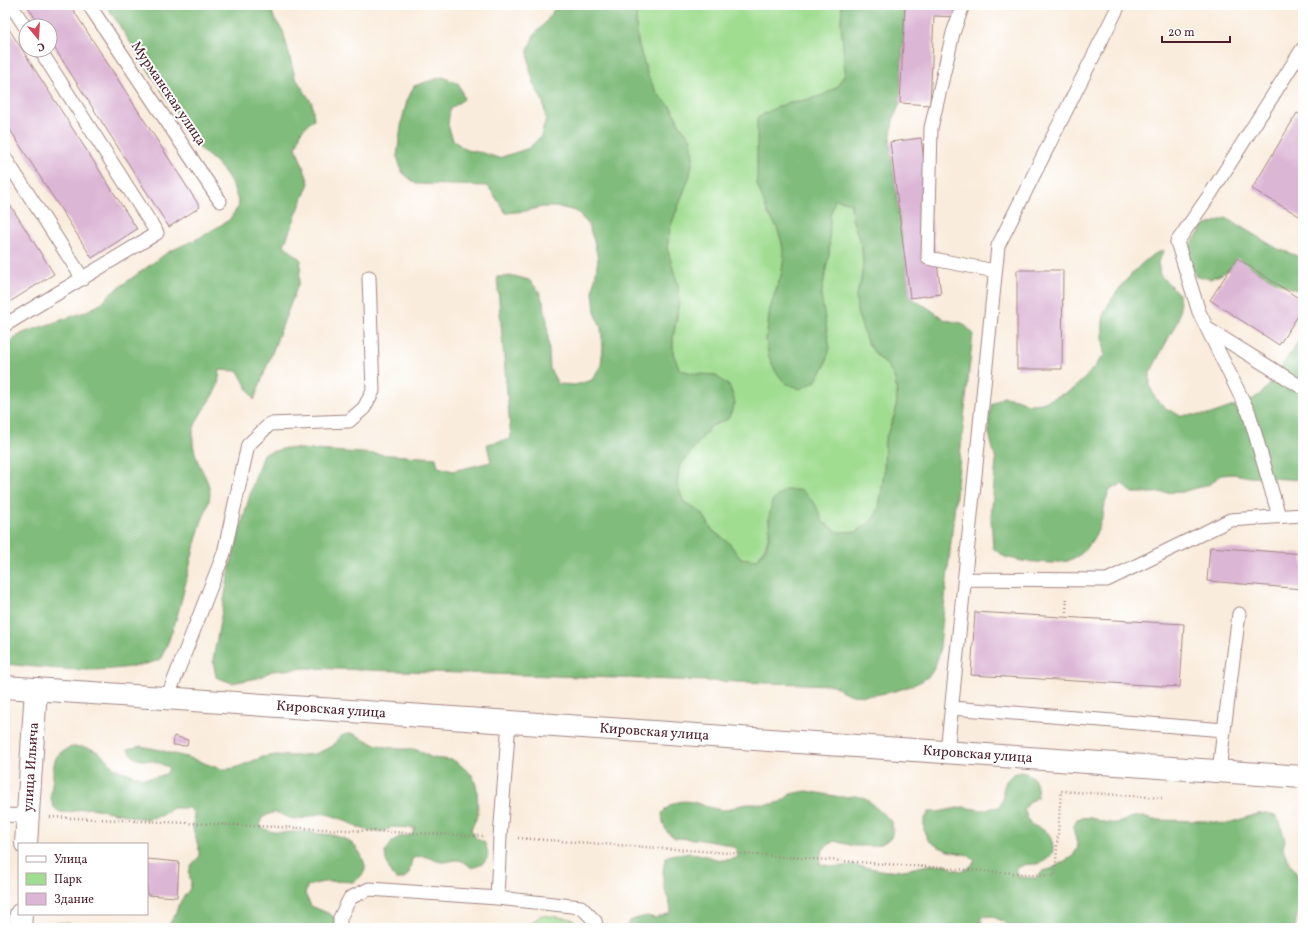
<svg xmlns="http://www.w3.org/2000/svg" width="1308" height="933" font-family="Vollkorn,serif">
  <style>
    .green { fill: #a0dd91; stroke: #757e5e }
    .forest { fill: #80bc7b; stroke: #656e53 }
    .building { fill: #dcb6d5 }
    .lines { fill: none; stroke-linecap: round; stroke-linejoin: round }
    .lane-casing { stroke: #a28684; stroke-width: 15 }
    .street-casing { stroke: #a28684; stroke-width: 24 }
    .secondary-casing { stroke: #a28684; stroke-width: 24 }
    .path { stroke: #a28684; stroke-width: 2.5; stroke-dasharray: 1 3; stroke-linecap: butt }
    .lane { stroke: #fff; stroke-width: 13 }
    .street { stroke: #fff; stroke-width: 22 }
    .secondary { stroke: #fff; stroke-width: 22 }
    .labels { text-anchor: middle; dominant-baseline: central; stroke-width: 4; stroke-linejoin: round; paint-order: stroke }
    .street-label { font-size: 14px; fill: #4a1f2b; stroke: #fff }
  </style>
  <rect width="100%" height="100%" fill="#fff"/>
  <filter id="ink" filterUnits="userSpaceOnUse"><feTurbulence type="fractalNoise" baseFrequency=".025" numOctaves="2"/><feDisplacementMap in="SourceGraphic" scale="8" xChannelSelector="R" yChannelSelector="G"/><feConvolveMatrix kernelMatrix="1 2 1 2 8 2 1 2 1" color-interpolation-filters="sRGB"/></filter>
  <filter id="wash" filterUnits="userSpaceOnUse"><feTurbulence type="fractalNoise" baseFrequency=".012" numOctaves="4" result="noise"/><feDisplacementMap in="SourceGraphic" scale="16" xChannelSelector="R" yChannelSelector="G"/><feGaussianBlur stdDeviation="0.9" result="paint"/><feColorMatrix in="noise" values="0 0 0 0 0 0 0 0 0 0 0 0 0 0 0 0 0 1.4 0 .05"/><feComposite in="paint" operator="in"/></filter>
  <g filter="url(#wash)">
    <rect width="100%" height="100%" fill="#f9ecdc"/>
    <path class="green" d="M637 5H842C841 16 841 26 842 36 843 46 848 64 845 74 838 96 809 100 790 102L768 214 777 227 782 243 784 259 781 276 770 308 766 341 769 357 776 372 815 382 825 365 829 348 821 296 829 254 830 215 835 199 851 203 852 219 862 248 863 264 861 281 856 295 877 356 888 366 895 379 897 395 896 411 885 440 884 473 879 509 870 523 856 532H838L823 522 815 504 769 517C770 537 768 543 757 560L740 558 729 543 713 531 702 513 684 502 677 485 679 467 711 426 728 419 735 403 730 387 715 375 697 374 680 370 673 354V337L677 318 678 285 667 248 670 228 690 175 693 158 691 139 680 125 671 107 657 93 648 76 638 43 636 25Z
      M541 915 572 919 579 928H526Z"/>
    <path class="forest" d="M106 5H270L274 18 283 31 295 77 312 103 314 119 302 130 296 147 309 183 284 245 301 260 299 282 254 400 238 371 220 370C219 375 219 382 217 387 211 400 194 420 193 433 192 444 195 456 200 466 204 475 210 484 210 494 209 506 204 515 200 526 187 570 181 619 160 660 110 676 57 669 5 664V344L23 333 82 313 99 305 110 294 168 252 201 237 229 220 239 206C233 177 221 166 199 148Z
      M557 5H637L636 25 638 43 648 76 657 93 671 107 680 125 691 139 693 158 690 175 670 228 667 248 678 285 679 302 673 337V354L680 370 697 374 715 375 730 387 735 403 728 419 711 426 679 467 677 485 684 502 702 513 713 531 729 543 740 558 757 560 766 547 770 533 769 517 772 501 784 490H802L815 504 823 522 838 532H856L870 523 879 509 884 473 885 440 896 411 897 395 895 379 888 366 877 356 867 342 857 312 856 295 861 281 863 264 862 248 852 219 851 203 835 199 830 215 829 254 821 296 830 348 825 365 815 382 800 389 785 383 776 372 769 357 766 341 770 308 781 276 784 259 782 243 777 227 768 214 757 184V118L773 109 790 102 807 100 823 95 837 87 845 73 841 21 842 5H905L900 103 893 120 890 142 910 298 927 307 945 320 962 323 973 333 939 655C937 660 935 667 932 672 923 688 866 700 849 694 843 692 838 688 833 685L307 668 272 671 258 678 232 683 216 677 213 660 230 567 252 487 263 454 286 448 436 458 438 467 453 471 491 462 487 444 511 439 497 277 514 276 529 280 539 291 544 305 547 320 550 369 558 384 575 385 592 380 601 365 603 347 601 328 595 312 593 292 598 259 594 241 588 224 576 211 559 207H542L525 211 506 213 488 186 416 184 402 172 397 156 402 120 407 101 414 86 429 81 443 77 459 84 464 99 450 109 448 125 453 140 466 150 483 153 499 158 529 148 541 136 546 119 543 102 535 86 530 70 528 51 534 35 546 22Z
      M1226 218 1278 249 1295 255 1303 260V293L1275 281 1249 266H1234L1222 274 1210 279 1196 276 1190 263 1187 250 1204 226Z
      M1164 250 1158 262 1160 275 1179 294 1180 307 1178 320 1150 373V387L1156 399 1167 409 1179 415H1208L1251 400 1262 393 1270 384 1303 334V480L1250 477 1234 474 1221 475 1210 484 1182 492 1149 493H1133L1122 484 1110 490 1105 503 1103 516 1098 530 1091 542 1081 554 1068 561 1053 563 1022 561 1005 557 993 548 991 518 996 461 989 433V419L991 405 1003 397 1016 399 1029 404 1042 403 1072 390 1085 378 1104 355C1104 342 1101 328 1104 315 1108 299 1136 267 1150 257 1154 254 1159 252 1164 250Z
      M348 734H354L372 743 386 747 399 749H413L420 751 432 758 453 760 458 763 473 776 477 789 478 815 471 829C474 837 477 840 484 842 492 856 487 864 472 868 468 865 464 861 459 860 454 859 448 862 443 862 430 861 426 852 412 859L409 873 404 879H396L391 874 386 860 385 852 393 841 399 837 412 835 415 828 392 827C371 842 347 817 325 814 313 812 308 820 295 819 278 817 279 806 261 819L260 826C271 835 285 832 299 832 306 831 313 833 321 834 341 835 357 841 364 862 368 872 361 877 353 882 338 881 321 880 307 887L305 894 311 906 330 914 335 918 338 928H168C170 922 173 919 175 914 178 907 180 901 185 895 186 893 188 892 189 890 196 878 180 874 199 857V849L193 828 194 813 189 808H173L160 816 145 819 91 808C81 808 69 814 61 812 46 807 52 788 53 777 53 770 53 760 59 754 63 750 69 747 75 747 85 746 96 749 103 756 108 760 111 765 116 769 120 771 124 772 128 773 143 780 150 779 166 774L169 768C164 765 159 763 153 761 140 759 135 763 128 749L141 746 160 750 173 754 187 757 221 769H227L235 768 263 757 276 755 290 756 315 754 333 746C337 739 340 735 348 734Z
      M1021 772C1036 775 1037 783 1038 797L1030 802 1024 809 1027 817 1031 825C1040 827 1050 832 1052 842 1056 854 1047 862 1036 864 1032 864 1027 864 1024 865 1021 866 1018 868 1015 870L1019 877 1036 878 1043 871 1051 869 1073 856 1078 847 1073 828 1077 819C1091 814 1097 822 1110 823 1128 825 1128 810 1152 820L1206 821 1225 824 1258 814 1267 813 1275 816 1280 822 1285 840 1283 848 1286 856 1296 873 1302 888 1295 928H1014L992 916 982 917 981 928H625L630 921 638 918 647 916 655 918 671 913C671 903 666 895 664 886 662 876 663 866 666 857 674 853 688 852 697 854 714 857 721 864 738 857L735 848 725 844 695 839 675 838 667 832 663 823 662 813C683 789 701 809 725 810 730 810 736 806 742 805 761 801 775 811 790 794L807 791 840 797 857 796 865 798 891 821 893 829 891 838 883 843 874 846H854L834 841C823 848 820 851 820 864L836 867 853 865 886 871 904 870 929 865 946 864 953 869 962 871 969 868 975 861 968 855 948 851 937 846 928 840 924 831V820L929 812H938L963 807 981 810 999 807 1003 799V790L1006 781 1013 774Z
      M55 923H67L79 928H47L48 924Z"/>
    <g id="blocks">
      <path class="building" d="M27 5H70L200 207 169 227 50 41V26H40Z
        M905 5H958V17L934 16 930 105 900 103Z
        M5 23 137 229 92 258 5 122Z
        M1297 113 1303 116V218L1252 189Z
        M921 138 941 294 910 298 890 142Z
        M5 197 54 274 8 303 5 297Z
        M1237 258 1303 301V308L1279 345 1210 300Z
        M1017 270H1063L1062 369H1017Z
        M1210 547 1303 554V589L1207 581Z
        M975 612 1184 624 1180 687 971 675Z
        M174 736 188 740 187 746 173 745Z
        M147 859 179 862 177 897 147 895Z"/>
    </g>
  </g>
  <g filter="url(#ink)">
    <use href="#blocks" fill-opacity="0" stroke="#a28684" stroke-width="1"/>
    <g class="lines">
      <defs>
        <path id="lane" d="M11 5 26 28
          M89 5 220 201
          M963 5 953 33 931 128 928 258 995 271
          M5 158 83 279
          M5 325 157 233 40 50
          M1208 329 1303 388
          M1279 516 1249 413 1199 312 1177 242 1211 193 1303 48
          M964 579 1107 580 1230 520 1303 515
          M167 698 224 553 248 445 270 424 349 421 364 408 373 391 369 277
          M952 708 1224 730 1219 771
          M1224 730 1239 614
          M947 753 998 246 1119 5
          M5 815 28 816
          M497 898 500 837 509 722
          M340 928V918L350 898 369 889 497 898 581 907 595 921 597 928"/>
        <g id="street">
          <path id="s1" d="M26 844 36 689"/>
          <path d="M20 928 21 914"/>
        </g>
        <g id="secondary">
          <path id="s2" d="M5 687 1303 777"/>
        </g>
      </defs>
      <use href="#lane" class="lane-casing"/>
      <use href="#street" class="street-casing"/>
      <use href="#secondary" class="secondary-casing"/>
      <path class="path" d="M1066 612 1067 597
        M50 817 483 836
        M518 838 1055 876 1061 791 1162 798"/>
      <use href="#lane" class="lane"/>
      <use href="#street" class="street"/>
      <use href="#secondary" class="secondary"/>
    </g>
  </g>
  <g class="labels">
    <g class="street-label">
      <text transform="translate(168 94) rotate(56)">Мурманская улица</text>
      <text stroke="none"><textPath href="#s2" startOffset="327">Кировская улица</textPath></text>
      <text stroke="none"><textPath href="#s2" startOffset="651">Кировская улица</textPath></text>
      <text stroke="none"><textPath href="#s2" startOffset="975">Кировская улица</textPath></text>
      <text stroke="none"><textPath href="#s1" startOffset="77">улица Ильича</textPath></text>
    </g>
  </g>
  <rect width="1308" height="933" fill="none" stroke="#fff" stroke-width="20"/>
  <rect x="18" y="843" width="130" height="72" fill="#ffffff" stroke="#b7a5aa"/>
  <rect x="26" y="856" width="20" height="6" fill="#ffffff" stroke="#b7a5aa"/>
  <text x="54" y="863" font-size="12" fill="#4a1f2b">Улица</text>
  <rect x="26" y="873" width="20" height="12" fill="#a0dd91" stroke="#b7a5aa"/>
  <text x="54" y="883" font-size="12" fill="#4a1f2b">Парк</text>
  <rect x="26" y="893" width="20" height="12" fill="#dcb6d5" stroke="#b7a5aa"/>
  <text x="54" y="903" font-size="12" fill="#4a1f2b">Здание</text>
  <g transform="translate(38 38) rotate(162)"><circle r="19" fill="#ffffff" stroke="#b7a5aa"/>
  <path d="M0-3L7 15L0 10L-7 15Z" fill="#d1495b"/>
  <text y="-6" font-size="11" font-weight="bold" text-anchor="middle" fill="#4a1f2b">С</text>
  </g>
  <path d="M1162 36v6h68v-6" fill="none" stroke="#4a1f2b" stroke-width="2"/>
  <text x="1168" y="36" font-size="12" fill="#4a1f2b" stroke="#ffffff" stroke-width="3" paint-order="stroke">20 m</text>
</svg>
